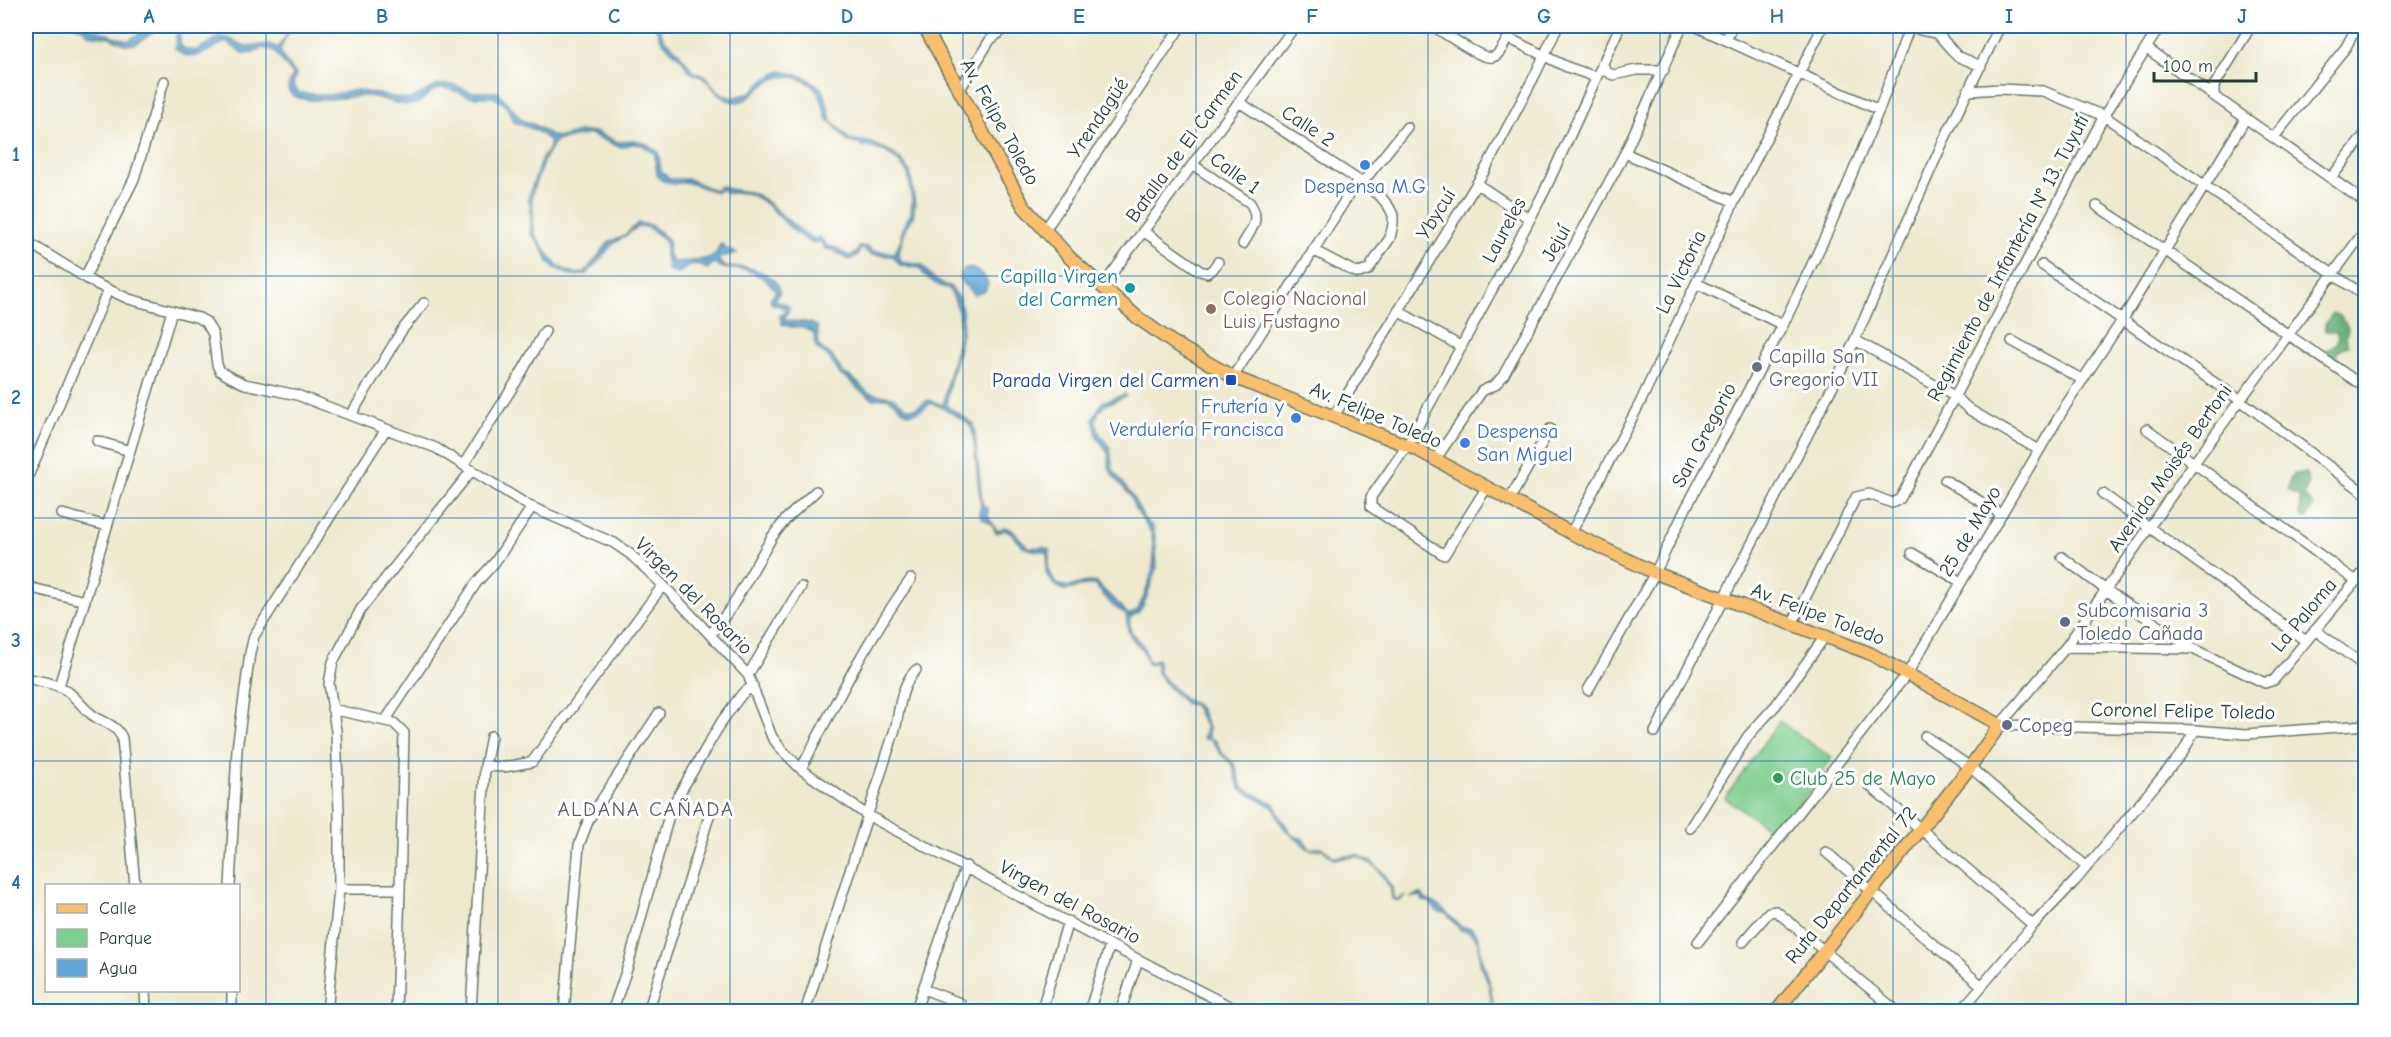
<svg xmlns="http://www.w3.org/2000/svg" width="2391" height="1037" font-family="'Comic Neue',sans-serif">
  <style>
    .green { fill: #7ece8f; stroke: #4e8662; stroke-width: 1.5 }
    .forest { fill: #66b17a; stroke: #427757; stroke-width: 1.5 }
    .water { fill: #61a6d7; stroke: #407286; stroke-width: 1.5; fill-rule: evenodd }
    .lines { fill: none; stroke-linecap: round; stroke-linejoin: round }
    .minor-casing { stroke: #67796a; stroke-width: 12 }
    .major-casing { stroke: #67796a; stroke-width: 15 }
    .minor { stroke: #fff; stroke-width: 9 }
    .major { stroke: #f9bf6d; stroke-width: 12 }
    .grid { fill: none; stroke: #1f6fb2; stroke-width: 1.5; stroke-opacity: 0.55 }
    .shop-dot { fill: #3f7fe0; stroke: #fff; stroke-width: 2 }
    .culture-dot { fill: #0f9aa8; stroke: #fff; stroke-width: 2 }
    .education-dot { fill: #8d6e63; stroke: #fff; stroke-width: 2 }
    .worship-dot { fill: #6b7280; stroke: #fff; stroke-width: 2 }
    .transit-dot { fill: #1a4fb4; stroke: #fff; stroke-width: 2 }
    .service-dot { fill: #5c6f8a; stroke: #fff; stroke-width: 2 }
    .leisure-dot { fill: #2e9e5b; stroke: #fff; stroke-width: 2 }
    .labels { text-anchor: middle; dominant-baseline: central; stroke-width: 6; stroke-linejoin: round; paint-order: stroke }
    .street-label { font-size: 20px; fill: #1f3d34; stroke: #fff }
    .shop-label { font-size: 20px; fill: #366cbe; stroke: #fff }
    .culture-label { font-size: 20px; fill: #0d838f; stroke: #fff; text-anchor: end }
    .education-label { font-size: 20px; fill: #785e54; stroke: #fff; text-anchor: start }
    .worship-label { font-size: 20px; fill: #5b616d; stroke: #fff; text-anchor: start }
    .transit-label { font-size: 20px; fill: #164399; stroke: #fff; text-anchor: end }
    .service-label { font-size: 20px; fill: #4e5e75; stroke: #fff; text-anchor: start }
    .leisure-label { font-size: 20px; fill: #27864d; stroke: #fff; text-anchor: start }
    .neighbourhood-label { font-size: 21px; letter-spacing: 1.5px; fill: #555f68; stroke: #fff }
    .neatline { fill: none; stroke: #1f6fb2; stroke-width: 2 }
    .grid-label { font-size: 20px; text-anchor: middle; font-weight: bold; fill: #1f6fb2 }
  </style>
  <rect width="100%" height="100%" fill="#fff"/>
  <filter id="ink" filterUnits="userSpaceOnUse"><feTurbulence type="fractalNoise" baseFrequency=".0167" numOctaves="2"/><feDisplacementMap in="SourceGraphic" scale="12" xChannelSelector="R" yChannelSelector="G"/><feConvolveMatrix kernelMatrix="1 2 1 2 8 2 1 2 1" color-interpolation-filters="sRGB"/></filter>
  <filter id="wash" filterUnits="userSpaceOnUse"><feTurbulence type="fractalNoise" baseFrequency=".008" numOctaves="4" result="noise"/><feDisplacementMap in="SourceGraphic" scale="24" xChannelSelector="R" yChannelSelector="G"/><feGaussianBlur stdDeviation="1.35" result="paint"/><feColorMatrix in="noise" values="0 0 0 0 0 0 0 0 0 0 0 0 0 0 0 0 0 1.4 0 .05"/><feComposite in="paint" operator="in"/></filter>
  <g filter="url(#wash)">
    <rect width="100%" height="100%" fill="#eee9cf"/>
    <path class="green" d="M1779 721 1832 758 1778 835 1725 798Z"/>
    <path class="forest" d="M2333 313 2341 316 2348 328 2346 338 2349 345 2337 351 2336 360 2325 358 2324 353 2337 343 2338 337 2336 332 2325 331V324Z
      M2306 473 2309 483 2304 494 2306 499 2311 502 2313 508 2306 518 2300 516V497L2288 490 2290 479 2294 474Z"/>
    <path class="water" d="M75 26C94 25 110 38 129 40L153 26H163L135 44 127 45 109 37 88 34 81 27Z
      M174 26H180V44L183 48 195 51 220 37 230 39 245 46 270 44 278 48 285 38 288 26H291L280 50 283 58 296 74 293 85 299 93 328 95 357 90 409 100 438 85H454L472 92H498L522 120 535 125 552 136 560 137 579 132H596L617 142 636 141 647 144 658 152 661 171 670 179H689L714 190 721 186C733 193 744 188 757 195 778 208 792 228 814 239L820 237 828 247H834L849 256 856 253 860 246 868 247 872 251 895 253 901 239 902 229 911 213 912 201 908 173 899 162 886 152 847 141 835 126 826 118C822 100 821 86 800 79 762 66 757 108 730 101 718 98 714 88 707 80 702 76 695 76 690 72 687 70 685 64 683 61 677 54 669 49 663 42 659 37 658 31 655 26H658L665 40 674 47 694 72 706 76 716 90 728 97 732 98 750 93 765 79 781 71 805 77 820 87 824 92 831 120 849 139 869 142 888 150 901 160 910 172 915 203 913 217 905 230 898 255 902 262 922 265C929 274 938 285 950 286 953 291 958 295 960 301 971 338 946 371 947 406L974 424 982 502 984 507 988 508V516L997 531 1005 527 1012 530 1029 548 1043 547 1050 550 1048 567 1055 583C1075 593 1079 578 1097 583L1129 615 1136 611 1143 599 1152 573 1154 559 1152 534 1134 507 1131 497 1112 474 1109 467V455L1097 437 1093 419 1102 402 1125 394 1126 396 1105 405 1097 414 1096 422 1099 433 1110 448 1113 470 1133 497 1144 519 1153 527 1155 536 1157 568 1144 604 1139 612 1130 618C1127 639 1141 637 1144 648 1146 654 1146 657 1149 663L1158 659 1159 673 1183 698 1193 702 1200 709 1208 728V740L1203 738 1206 728 1194 705 1186 704 1170 689 1157 673 1156 661 1150 665 1147 663 1142 649 1134 641 1128 631 1126 614 1113 606 1095 585H1084L1066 591 1054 585 1046 573 1048 553C1040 549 1033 553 1024 547 1017 542 1014 534 1006 530L996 533 992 524 982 518 979 512 981 506 972 429 967 422 937 405 930 404C906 421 909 413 888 398L873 399 860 391 848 379 841 376 828 356 816 348 814 334C799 322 796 331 782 324L780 316 786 311 785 308 771 303V297L776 292C771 281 753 271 741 269 729 268 725 271 714 263L707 269 697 264 690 265 677 274 667 269 668 264 665 255 666 244 663 239 650 229 643 226 638 227 612 245 587 274 573 276 555 268 548 262 545 253 531 233V206L528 198 542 158 550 147 549 140 535 130 514 122C511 117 510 110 506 106 503 103 495 97 491 97 485 96 479 98 473 97 462 94 453 89 442 88 430 88 425 101 415 104 399 108 382 96 365 96 346 95 310 106 293 95 284 89 290 81 293 75L273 50 262 48 253 53 244 54 226 42C209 48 193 67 175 48L177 28ZM590 134 617 146 623 147 631 144 642 145 655 154 657 175 661 180 673 184 686 182 716 192 722 189 726 193C733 194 739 192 746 193 773 201 786 231 811 243L821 242 825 249 833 250 849 260 857 256 861 248 872 255 893 256 900 265 920 268C923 276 939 288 948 288 976 328 945 364 944 405L928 400 916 408H908L892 397 869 393 851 377 843 373 832 356 819 346 817 326C803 318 794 325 784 319L790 308 786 304 775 301 780 291C779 278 757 269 745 267 739 266 731 269 726 267 722 265 720 262 718 260L721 257 737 253 724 248 723 245 720 244C719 247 718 250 716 253 710 262 683 261 673 262L668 253 669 240 651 225 638 223 621 238 610 241 585 272 578 274 567 271 553 261 534 233 532 198 533 190 545 157 555 141Z
      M965 268C974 267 986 275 988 284L985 291 974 295 959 278Z
      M1211 739 1216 741 1221 752 1235 765 1242 788 1275 804 1280 817 1293 836 1302 838 1310 849 1321 847 1334 857 1358 855 1373 863 1384 874 1392 887 1393 898 1398 900 1403 896 1405 897 1399 901 1392 899 1391 889 1377 868 1371 864 1358 857 1334 859 1322 849 1310 850C1297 839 1276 826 1276 809L1240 789 1232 764 1220 753Z
      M1418 894H1422L1426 900C1438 902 1452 918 1461 927L1471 928C1484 941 1477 946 1482 959 1489 977 1493 992 1493 1011L1489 985 1480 962 1479 941 1469 932 1460 930 1447 914 1437 911 1430 902 1423 901 1421 896 1410 898Z"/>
  </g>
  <g filter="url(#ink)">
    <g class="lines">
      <defs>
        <path id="minor" d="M1432 26C1444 31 1481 61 1493 57 1500 55 1504 44 1508 38L1567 67 1596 77
          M1695 26 1879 110
          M1915 26 1920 30 1937 33 1957 56 1981 66
          M2351 26 2366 38
          M1508 38 1514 26
          M1726 40 1732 26
          M2146 48 2366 203
          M1602 64 1607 72 1613 75 1637 70H1664
          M960 89 990 40 1008 26
          M1969 91 2000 89 2043 91 2104 116 2366 297
          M2214 95V86L2251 26
          M1239 102 1358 180 1381 197 1389 207 1393 215V224L1390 238 1368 270 1359 273 1353 271 1313 250
          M2274 137 2346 47 2357 26
          M1625 153 1734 202
          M1193 165 1250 203C1261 220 1252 228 1243 244
          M2331 178 2366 133
          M1362 183 1407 127
          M1477 184 1530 219
          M2097 206 2166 251 2366 388
          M1045 230 1181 26
          M1143 231 1200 271 1207 273 1212 270 1218 262
          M26 241 94 283 129 299 199 318 206 322 213 334 217 365 220 371 230 377 245 384 297 395 436 448 529 506 614 543 630 554 663 585 748 675 772 737 782 750 801 769 867 815 1110 945 1241 1012
          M2042 265 2240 400 2366 494
          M85 277 134 179 164 81
          M1696 283 1783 325
          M1102 287 1295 26
          M1398 311 1460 346
          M1855 340 1954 396 1970 410 2039 450
          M2012 341 2083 380
          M1233 377 1358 180
          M351 415 402 330 424 303
          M1334 416 1485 170 1535 75 1558 26
          M2147 429 2356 581
          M97 441 130 451
          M1435 460 1482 391 1495 385 1503 376 1625 153 1682 26
          M464 464 519 377 545 331
          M1945 480 2001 514
          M26 481 108 290
          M1487 487 1444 555 1371 507V497L1407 446 1518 242 1545 190 1620 26
          M2103 494 2306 641
          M1509 500 1550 429
          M62 514 107 526
          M1571 533 1640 403 1734 202 1823 26
          M1912 553 1961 582
          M2062 557 2106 590 2193 649 2265 683 2274 680 2366 569
          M32 588 85 601
          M1792 624 1856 497 1869 494 1892 503 1900 499 2104 116 2160 26
          M2315 630 2366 667
          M710 635 731 608 772 537 786 519 816 491
          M2066 647 2192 649
          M748 675 801 587
          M26 678C37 681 51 682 62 688 73 693 80 705 90 713 101 723 116 723 122 738L135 886
          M59 686 172 311
          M1588 690 1655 573 1686 508 1783 325 1828 231 1879 110 1910 26
          M332 709 394 723 404 733 400 889
          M385 721 477 582 495 562 532 507
          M2000 725 2066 647 2194 463 2366 229
          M2000 725 2195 730 2246 734 2366 725
          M1655 732 1845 362 1943 142 2000 26
          M1925 736 1970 767 2087 867
          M485 766 504 767 532 762 663 585
          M801 769C835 704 867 639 911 579
          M1869 785 2033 925
          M1690 828 1748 736 1776 705 1826 635
          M1826 852 1982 986
          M230 886 237 749 250 653 254 636 386 429
          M339 889H400L396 1012
          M1698 942 1907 674 2066 405 2123 319 2246 118
          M1743 942 1769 912 1776 911 1898 1012
          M923 989 960 1003
          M145 990 146 1012
          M232 1012V990
          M327 1012 339 889V811L336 731 329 683 333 662 361 609 472 470
          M471 1012 485 766 491 736
          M564 1012 579 845 589 819 659 713
          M612 1012 628 966 671 808 722 721 742 694 753 686
          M648 1012 712 807
          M805 1012 896 726C900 706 901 685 916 670
          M915 1012 966 866
          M1041 1012 1068 921
          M1089 1012 1110 945
          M1120 1012 1138 960
          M1960 1012 2033 925 2075 881 2183 752 2195 730"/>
        <path id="major" d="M924 26 1024 207 1071 259 1138 318 1175 344 1233 377 1416 449 1571 533 1655 573 1869 653 2000 725 1970 767 1776 1012"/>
      </defs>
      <use href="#minor" class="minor-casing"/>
      <use href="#major" class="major-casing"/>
      <use href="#minor" class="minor"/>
      <use href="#major" class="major"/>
    </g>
  </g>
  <path class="grid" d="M266 26V1012M498 26V1012M730 26V1012M963 26V1012M1196 26V1012M1428 26V1012M1660 26V1012M1893 26V1012M2126 26V1012M26 276H2366M26 518H2366M26 761H2366"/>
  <g class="shop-dot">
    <circle cx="1365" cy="165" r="6"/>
    <circle cx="1296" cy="418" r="6"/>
    <circle cx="1465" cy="443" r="6"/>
  </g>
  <circle class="culture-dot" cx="1130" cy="288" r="6"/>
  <circle class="education-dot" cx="1211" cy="309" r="6"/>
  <circle class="worship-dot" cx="1757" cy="367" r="6"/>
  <rect class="transit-dot" x="1225" y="374" width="12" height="12" rx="3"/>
  <g class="service-dot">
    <circle cx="2065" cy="622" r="6"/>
    <circle cx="2007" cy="725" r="6"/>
  </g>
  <circle class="leisure-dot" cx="1778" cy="778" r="6"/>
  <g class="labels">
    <g class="street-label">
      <text transform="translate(1098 118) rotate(-56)">Yrendagüé</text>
      <text transform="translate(1000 122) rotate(61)">Av. Felipe Toledo</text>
      <text transform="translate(1308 126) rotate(33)">Calle 2</text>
      <text transform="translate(1184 146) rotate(-54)">Batalla de El Carmen</text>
      <text transform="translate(1235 173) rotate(36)">Calle 1</text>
      <text transform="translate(1436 214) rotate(-58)">Ybycuí</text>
      <text transform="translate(1504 230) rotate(-62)">Laureles</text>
      <text transform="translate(1556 243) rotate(-61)">Jejuí</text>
      <text transform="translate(2008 258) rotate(-62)">Regimiento de Infantería N° 13. Tuyutí</text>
      <text transform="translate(1681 272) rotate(-64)">La Victoria</text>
      <text transform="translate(1376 415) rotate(23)">Av. Felipe Toledo</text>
      <text transform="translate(1704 435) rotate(-62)">San Gregorio</text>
      <text transform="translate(2170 468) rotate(-55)">Avenida Moisés Bertoni</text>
      <text transform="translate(1970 531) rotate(-59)">25 de Mayo</text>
      <text transform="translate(694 596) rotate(45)">Virgen del Rosario</text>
      <text transform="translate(1818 614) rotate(21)">Av. Felipe Toledo</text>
      <text transform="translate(2304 615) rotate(-50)">La Paloma</text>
      <text transform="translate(2183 711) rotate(1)">Coronel Felipe Toledo</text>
      <text transform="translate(1851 885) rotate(-51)">Ruta Departamental 72</text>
      <text transform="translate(1070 902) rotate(28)">Virgen del Rosario</text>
    </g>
    <g class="shop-label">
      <text x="1365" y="186">Despensa M.G</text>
      <text x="1284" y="406" text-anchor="end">Frutería y<tspan x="1284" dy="23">Verdulería Francisca</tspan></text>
      <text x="1477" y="431" text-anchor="start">Despensa<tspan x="1477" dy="23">San Miguel</tspan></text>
    </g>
    <g class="culture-label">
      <text x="1118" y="276">Capilla Virgen<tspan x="1118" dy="23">del Carmen</tspan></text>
    </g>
    <g class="education-label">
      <text x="1223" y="298">Colegio Nacional<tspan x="1223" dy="23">Luis Fustagno</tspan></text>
    </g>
    <g class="worship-label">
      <text x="1769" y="356">Capilla San<tspan x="1769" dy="23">Gregorio VII</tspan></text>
    </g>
    <g class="transit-label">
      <text x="1219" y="380">Parada Virgen del Carmen</text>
    </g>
    <g class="service-label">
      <text x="2077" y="610">Subcomisaria 3<tspan x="2077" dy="23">Toledo Cañada</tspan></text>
      <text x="2019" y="725">Copeg</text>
    </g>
    <g class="leisure-label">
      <text x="1790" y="778">Club 25 de Mayo</text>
    </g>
    <g class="neighbourhood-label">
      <text x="646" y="809">ALDANA CAÑADA</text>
    </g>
  </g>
  <rect width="2391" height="1037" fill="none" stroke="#fff" stroke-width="66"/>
  <rect x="45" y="884" width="195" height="108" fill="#ffffff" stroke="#a5b1ae" stroke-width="1.5"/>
  <rect x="57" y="904" width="30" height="9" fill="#f9bf6d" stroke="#a5b1ae" stroke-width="1.5"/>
  <text x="99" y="914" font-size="18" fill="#1f3d34">Calle</text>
  <rect x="57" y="929" width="30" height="18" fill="#7ece8f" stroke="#a5b1ae" stroke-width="1.5"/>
  <text x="99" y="944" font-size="18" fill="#1f3d34">Parque</text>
  <rect x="57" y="959" width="30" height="18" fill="#61a6d7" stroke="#a5b1ae" stroke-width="1.5"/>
  <text x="99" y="974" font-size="18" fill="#1f3d34">Agua</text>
  <path d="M2154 72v9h102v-9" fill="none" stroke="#1f3d34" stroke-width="3"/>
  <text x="2163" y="72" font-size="18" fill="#1f3d34" stroke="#ffffff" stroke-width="4.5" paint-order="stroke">100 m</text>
  <rect x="33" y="33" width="2325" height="971" class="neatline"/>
  <g class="grid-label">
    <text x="149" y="23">A</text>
    <text x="382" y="23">B</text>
    <text x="614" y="23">C</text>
    <text x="847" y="23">D</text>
    <text x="1079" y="23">E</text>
    <text x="1312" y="23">F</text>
    <text x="1544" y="23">G</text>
    <text x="1777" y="23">H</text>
    <text x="2009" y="23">I</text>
    <text x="2242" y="23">J</text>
    <text x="16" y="161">1</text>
    <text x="16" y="404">2</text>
    <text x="16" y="647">3</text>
    <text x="16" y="889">4</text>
  </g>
</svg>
